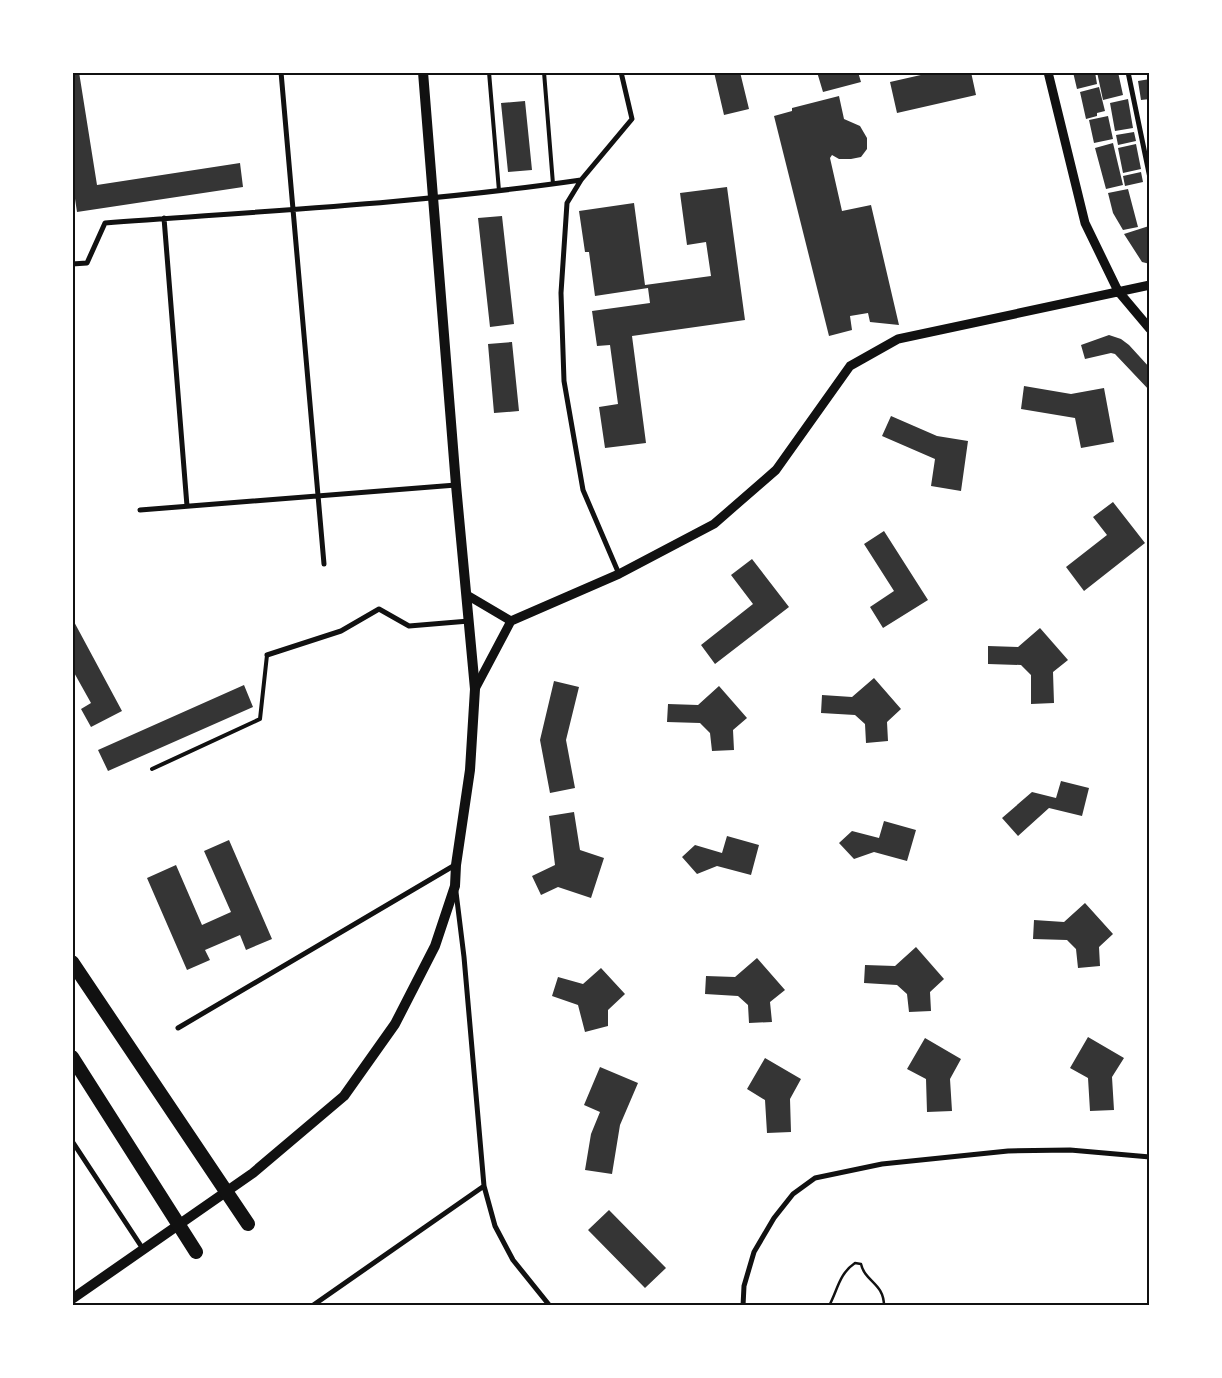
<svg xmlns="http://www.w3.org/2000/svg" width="1222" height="1378" font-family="'PT Sans',sans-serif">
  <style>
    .building { fill: #353535 }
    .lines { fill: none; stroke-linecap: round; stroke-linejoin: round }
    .path { stroke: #111; stroke-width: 2.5 }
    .service { stroke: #111; stroke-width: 4 }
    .minor { stroke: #111; stroke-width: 5 }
    .tertiary { stroke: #111; stroke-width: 9 }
    .secondary { stroke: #111; stroke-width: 10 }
    .trunk { stroke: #111; stroke-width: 14 }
    .neatline { fill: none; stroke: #111; stroke-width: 2 }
  </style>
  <rect width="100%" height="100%" fill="#fff"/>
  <path class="building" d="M72 72H79L97 185 240 163 243 187 77 212 72 179Z
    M714 72H740L749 109 724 115Z
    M817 72H858L861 82 823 92Z
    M934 72H971L976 95 897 113 890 82Z
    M1073 72H1095L1097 84 1077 89Z
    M1097 72H1118L1123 95 1103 100Z
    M1150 79V99L1141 100 1138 81Z
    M1099 87 1105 111 1097 113V116L1086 119 1080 92Z
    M839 96 844 119 860 126 867 138V149L861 157 851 159H839L832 155 830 158 842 211 871 205 899 325 870 322 868 313 850 316 852 330 829 336 774 116 792 111V108Z
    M1128 99 1133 128 1115 131 1110 103Z
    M525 101 532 170 508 172 501 103Z
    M1108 116 1113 139 1094 143 1089 120Z
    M1134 132 1136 141 1118 145 1116 135Z
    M1113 143 1123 185 1106 189 1095 148Z
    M1136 144 1141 169 1123 173 1118 148Z
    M1141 172 1143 182 1125 186 1123 176Z
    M727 187 745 320 632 336 646 443 605 448 599 407 618 404 610 345 597 346 592 311 650 303 648 288 595 296 589 252H585L579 211 634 203 645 285 711 276 706 242 687 245 680 193Z
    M1128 189 1138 227 1123 230 1113 213 1108 193Z
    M502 216 514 324 490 327 478 218Z
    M1149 226 1150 230V264L1142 262 1124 234Z
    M1109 335 1121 339 1129 345 1150 368V391L1115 354 1111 353 1085 359 1081 345Z
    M512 342 519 411 494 413 488 344Z
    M1024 386 1071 394 1104 388 1114 442 1081 448 1075 418 1021 409Z
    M891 416 937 436 968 441 961 491 931 486 935 459 882 436Z
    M1113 502 1145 543 1084 591 1066 567 1107 535 1093 517Z
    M884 531 928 600 883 628 870 607 894 591 864 544Z
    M752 559 789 607 715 664 701 645 753 604 731 575Z
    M72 618 122 711 91 727 81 709 91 703 72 669Z
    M1040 628 1068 660 1053 672 1054 703 1031 704V675L1021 665 988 664V646L1018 647Z
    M874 678 901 709 887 722 888 741 866 743 865 724 855 715 821 713 822 695 852 697Z
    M554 681 579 687 566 740 575 788 550 793 540 740Z
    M244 685 253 707 108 771 98 750Z
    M719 686 747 718 733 730 734 750 712 751 710 733 700 723 667 722 668 704 698 705Z
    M1061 781 1089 788 1082 816 1049 808 1018 836 1002 818 1032 792 1056 798Z
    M574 812 580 850 604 858 591 898 558 887 541 895 532 876 555 865 549 816Z
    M884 821 916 830 907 861 874 852 854 859 839 843 852 831 879 838Z
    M727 836 759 845 751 875 717 866 697 874 682 857 695 845 722 853Z
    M229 840 272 939 246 950 240 935 205 950 210 960 187 970 147 878 176 865 202 925 231 912 204 851Z
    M1085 903 1113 934 1099 947 1100 966 1078 968 1076 949 1067 940 1033 939 1034 920 1064 922Z
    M916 947 944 979 930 992 931 1011 909 1012 907 994 897 985 864 983 865 965 895 966Z
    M757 958 785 990 770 1002 772 1022 749 1023 748 1005 738 996 705 994 706 976 735 977Z
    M601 968 625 994 608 1010V1026L585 1032 578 1005 552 996 558 977 583 984Z
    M1088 1037 1124 1058 1112 1077 1114 1110 1090 1111 1088 1078 1070 1068Z
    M925 1038 961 1059 950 1079 952 1111 927 1112 926 1079 907 1069Z
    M765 1058 801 1079 790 1099 791 1132 767 1133 765 1100 747 1089Z
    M600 1067 638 1083 620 1125 612 1174 585 1170 591 1134 600 1112 584 1105Z
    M609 1210 666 1268 645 1288 588 1230Z"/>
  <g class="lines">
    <path class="path" d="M829 1306C838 1289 839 1274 855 1263L861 1264C865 1282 884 1283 884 1306"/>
    <path class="service" d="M489 72 499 191
      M544 72 553 184
      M152 769 260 719 267 655"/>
    <path class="minor" d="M281 72 324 564
      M1128 72 1150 178
      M581 180 567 203 561 293 564 381 583 490 619 574
      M164 218 187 506
      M72 264 87 263 105 223C264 211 423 203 581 180L632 119 621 72
      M140 510 456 485
      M267 655 341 631 379 609 409 626 469 621
      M456 892 464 957 484 1186 495 1226 513 1260 550 1306
      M178 1028 455 865
      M72 1141 143 1249
      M312 1306 484 1186
      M743 1306 744 1286 754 1252 774 1218 793 1194 815 1178 882 1164 1008 1151 1070 1150 1150 1157"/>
    <path class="tertiary" d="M1048 72 1085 223 1118 291 1150 329
      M467 595 511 621
      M475 689 511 621 619 574 714 524 776 470 850 366 898 339 1150 285"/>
    <path class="secondary" d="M72 1299 253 1173 344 1096 395 1024 435 946 455 886 456 865 470 770 475 689 456 485 423 72"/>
    <path class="trunk" d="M72 962 248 1224
      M72 1057 196 1252"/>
  </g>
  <rect width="1222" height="1378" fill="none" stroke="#ffffff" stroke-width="148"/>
  <rect x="74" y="74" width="1074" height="1230" class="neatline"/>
</svg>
